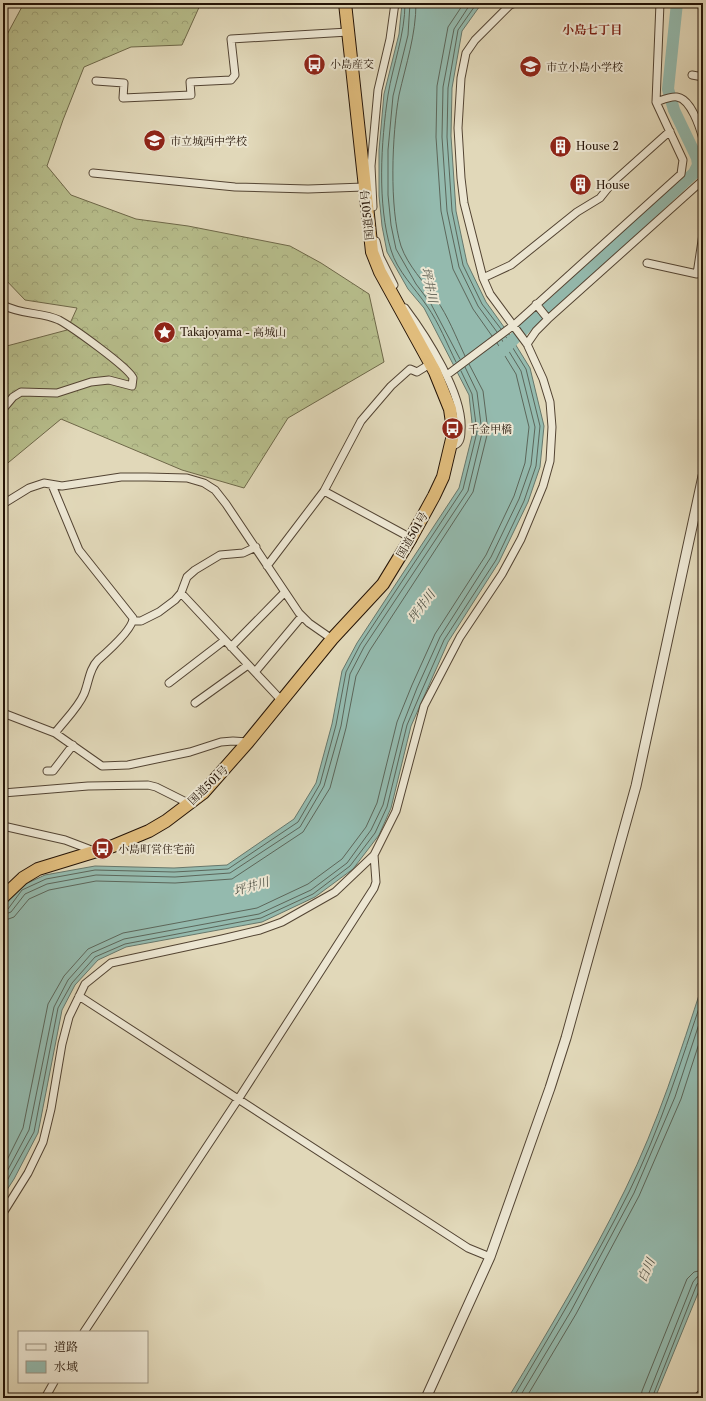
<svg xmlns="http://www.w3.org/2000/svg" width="706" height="1401" font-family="'Libre Caslon Text','Noto Serif JP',serif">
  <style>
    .forest { fill: url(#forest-crowns); stroke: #6e6849 }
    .water { fill: #94baae; stroke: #67776b }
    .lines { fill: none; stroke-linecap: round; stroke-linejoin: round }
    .shore { stroke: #5c665a; stroke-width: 1 }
    .river { stroke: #94baae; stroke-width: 12 }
    .minor-casing { stroke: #534433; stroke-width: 9 }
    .tertiary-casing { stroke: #534433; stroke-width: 11 }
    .trunk-casing { stroke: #241306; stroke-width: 14 }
    .minor { stroke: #ece6d2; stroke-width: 7 }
    .tertiary { stroke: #ece6d2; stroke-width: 9 }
    .trunk { stroke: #e0bc7c; stroke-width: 12 }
    .labels { text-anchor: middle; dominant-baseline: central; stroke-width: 4; stroke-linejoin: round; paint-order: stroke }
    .poi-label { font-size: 11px; fill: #241306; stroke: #ece6d2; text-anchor: start }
    .street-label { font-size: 11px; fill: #241306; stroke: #ece6d2 }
    .neighbourhood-label { font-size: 12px; font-weight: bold; fill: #7a1f14; stroke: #ece6d2 }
    .water-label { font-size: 12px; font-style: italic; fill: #4b4d41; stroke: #ece6d2 }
  </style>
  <defs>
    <pattern id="forest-crowns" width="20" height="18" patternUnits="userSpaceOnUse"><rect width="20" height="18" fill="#b7be8c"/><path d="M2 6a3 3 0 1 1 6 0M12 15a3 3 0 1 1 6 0" fill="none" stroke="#9da277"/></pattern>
  </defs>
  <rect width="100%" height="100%" fill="#e1d8b9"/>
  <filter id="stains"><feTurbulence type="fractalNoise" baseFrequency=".005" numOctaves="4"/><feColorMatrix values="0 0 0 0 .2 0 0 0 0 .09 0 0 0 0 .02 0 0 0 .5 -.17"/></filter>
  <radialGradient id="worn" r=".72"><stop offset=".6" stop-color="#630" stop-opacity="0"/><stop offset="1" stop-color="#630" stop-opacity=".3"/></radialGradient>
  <path class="forest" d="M24 3H201L182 45 131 47 84 67 63 120 47 166 71 195 136 219 188 226 290 246 321 263 369 294 384 362 288 418 244 488 182 470 61 419 3 467V347L67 330 77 308 25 300 3 277V42Z"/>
  <path class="water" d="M402 3H482L462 31 452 88 451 136 456 211 467 263 486 302 509 334 530 368 544 426 540 467 528 502 499 562 448 642 411 726 391 808 379 835 353 869 315 897 262 922 126 947 98 960 75 985 62 1010 38 1133 14 1179 3 1196V908L19 887 45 875 95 866 174 868 227 865 294 819 316 783 332 724 342 671 357 643 459 488 473 432 469 395 424 308 408 289 387 252 382 226 379 196V150L384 94 399 34Z
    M703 983V1281L655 1398H508C549 1330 590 1261 625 1190 658 1123 680 1053 703 983Z"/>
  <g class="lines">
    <path class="shore" d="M405 3C405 35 393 64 388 95 381 142 377 204 391 250 397 271 415 288 427 306 439 323 447 344 456 362
      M410 3 408 35 393 96 388 150V195L391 225 396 249 416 284 431 304 460 359
      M416 3C416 35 406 64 399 95 392 134 389 208 401 246 408 266 424 282 436 299 448 316 456 337 465 356
      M464 3 448 27 437 86 436 137 441 211 453 269 473 309 492 336
      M471 3 454 29 443 87 442 137 447 211 459 267 478 306 497 332
      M477 3 458 30 448 88 447 137 452 211 463 265 482 304 501 329
      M3 910 8 909 22 890 46 879 95 870 174 872 228 869 298 822 320 784 336 725 346 672 360 645 463 489 477 432 472 394 461 371
      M3 915 11 912 25 894 47 884 96 875 175 877 230 873 300 827 324 786 341 726 350 674 364 647 468 491 482 433 477 392 465 367
      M3 921 14 917 29 899 49 890 96 881 175 883 232 879 303 832 330 788 346 728 356 676 370 650 473 492 488 431 483 391 469 364
      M3 1168 23 1128 48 1004 64 976 88 949 123 933 257 908 308 884 342 859 366 827 377 803 397 722 412 685 435 634 486 555 514 496 525 463 529 427 516 374 497 343
      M3 1179 29 1130 54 1007 68 980 92 953 124 939 259 914 311 890 347 863 371 830 383 805 403 724 417 688 440 637 491 557 519 499 531 465 535 427 521 371 502 340
      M3 1188 34 1132 58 1008 72 983 95 957 125 944 261 918 313 894 350 866 375 833 387 807 407 725 422 690 444 640 496 560 524 501 536 466 540 426 526 369 506 337
      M513 1398C553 1330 594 1262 629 1192 660 1129 681 1062 703 996
      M519 1398 571 1311 634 1193 675 1097 703 1012
      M526 1398 576 1314 639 1196 681 1099 703 1031
      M641 1398 642 1391 687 1279 694 1272 703 1270
      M647 1398 693 1282 697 1277 703 1276
      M652 1398 697 1284 703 1281"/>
    <path class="river" d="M502 351 534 319 556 301 694 173 698 165 697 158 674 110 668 89 677 3"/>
    <defs>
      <path id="minor" d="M692 75 703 77
        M96 81 124 83 123 98 191 95 190 82 231 80 235 75 231 39 348 32
        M656 102C662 100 671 96 677 97 691 99 700 128 703 139
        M93 173 235 187 308 189 364 187
        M373 207 371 166 378 90 390 39 395 3
        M376 241 380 257 394 285
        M647 263 697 274 703 234
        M483 278 511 265 577 212 600 198 612 183 670 131
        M536 304 548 319
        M3 305C21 315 42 312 59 320 72 327 128 367 133 378L132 386 109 380 91 382 57 393 21 392 13 397 3 409
        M405 308C426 336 464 395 461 430 461 438 460 445 451 446
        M527 344 536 331 548 319 703 180
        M447 375 514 325 681 174 683 160 656 102 660 3
        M52 485 79 550 133 618C133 629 106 653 98 660 89 669 89 682 84 694 78 708 64 721 55 733
        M324 491 411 538
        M3 504 29 488 44 483 62 486 121 477H147L187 478 204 483 215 490 226 504 299 613 309 623 332 639
        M267 566 324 491 361 421 391 386 410 369 417 372 430 364
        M181 593 282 701
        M133 621H141L159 612 175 600 181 593 187 577 195 570 220 555 243 553 256 547
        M231 647 284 593
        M255 672 302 616
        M169 683 225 640
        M195 703 248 665
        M3 713 55 733 102 766 128 765 190 752 221 742 233 741 248 742
        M47 771H53L73 745
        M3 793 88 786 148 785 156 787 190 804
        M3 826 65 840 94 851
        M79 996 468 1248 490 1257
        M3 1213 28 1173 43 1142 51 1109 62 1044 69 1017 85 984 111 963 222 939 260 930 282 922 335 892 374 855 396 811 424 706 460 637 502 574 521 539 543 486 550 461 552 427 550 402 543 379 527 344 490 294 483 278 464 203 461 178 458 128 461 78 466 53 475 40 510 5 515 3
        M84 1332 239 1098 374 888 376 882 374 855
        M45 1398 54 1382
        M697 1398 703 1392"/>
      <path id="tertiary" d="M426 1398 490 1257 550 1088 566 1038 636 786 703 476"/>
      <path id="trunk" d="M3 897 23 878 38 869 113 846 149 831 166 821 203 793 248 742 332 639 383 584 411 538 434 496 443 477 452 439V423L450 409 435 372 380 272 372 252 345 3"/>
    </defs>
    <use href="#minor" class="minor-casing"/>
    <use href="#tertiary" class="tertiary-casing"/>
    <use href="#trunk" class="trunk-casing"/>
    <use href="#minor" class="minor"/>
    <use href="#tertiary" class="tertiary"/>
    <use href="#trunk" class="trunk"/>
  </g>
  <defs>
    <symbol id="bus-disc" viewBox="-11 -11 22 22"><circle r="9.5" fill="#8f2418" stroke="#ece6d2"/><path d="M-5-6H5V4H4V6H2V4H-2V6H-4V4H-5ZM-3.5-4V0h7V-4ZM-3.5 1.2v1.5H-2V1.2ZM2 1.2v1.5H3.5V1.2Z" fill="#fff"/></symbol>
    <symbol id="school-disc" viewBox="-11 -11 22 22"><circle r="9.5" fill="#8f2418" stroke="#ece6d2"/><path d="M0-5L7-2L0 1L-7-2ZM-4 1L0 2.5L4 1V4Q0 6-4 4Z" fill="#fff"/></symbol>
    <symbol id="building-disc" viewBox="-11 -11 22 22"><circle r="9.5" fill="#8f2418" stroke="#ece6d2"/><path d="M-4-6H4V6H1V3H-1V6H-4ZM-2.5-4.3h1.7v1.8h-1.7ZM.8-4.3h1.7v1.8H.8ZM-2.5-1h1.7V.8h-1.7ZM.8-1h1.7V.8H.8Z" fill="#fff"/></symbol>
    <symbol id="sight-disc" viewBox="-11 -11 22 22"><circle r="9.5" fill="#8f2418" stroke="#ece6d2"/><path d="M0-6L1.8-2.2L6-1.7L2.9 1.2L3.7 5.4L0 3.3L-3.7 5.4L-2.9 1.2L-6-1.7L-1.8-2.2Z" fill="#fff"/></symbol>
  </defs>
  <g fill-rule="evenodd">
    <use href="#bus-disc" x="302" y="52" width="25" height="25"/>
    <use href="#school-disc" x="518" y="54" width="25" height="25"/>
    <use href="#school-disc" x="142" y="128" width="25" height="25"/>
    <use href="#building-disc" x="548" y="134" width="25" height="25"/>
    <use href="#building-disc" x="568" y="172" width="25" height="25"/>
    <use href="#sight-disc" x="152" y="320" width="25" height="25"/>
    <use href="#bus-disc" x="440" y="416" width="25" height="25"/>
    <use href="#bus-disc" x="90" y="836" width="25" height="25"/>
  </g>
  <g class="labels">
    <g class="poi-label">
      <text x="330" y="64">小島産交</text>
      <text x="546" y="67">市立小島小学校</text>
      <text x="170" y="141">市立城西中学校</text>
      <text x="576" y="146">House 2</text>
      <text x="596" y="185">House</text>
      <text x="180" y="332">Takajoyama - 高城山</text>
      <text x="468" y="429">千金甲橋</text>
      <text x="118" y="849">小島町営住宅前</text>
    </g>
    <g class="street-label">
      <text transform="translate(367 215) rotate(-96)">国道501号</text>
      <text transform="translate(412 535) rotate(-60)">国道501号</text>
      <text transform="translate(208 785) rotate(-44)">国道501号</text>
    </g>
    <g class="neighbourhood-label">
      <text x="592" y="29">小島七丁目</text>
    </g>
    <g class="water-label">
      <text transform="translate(430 285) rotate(78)">坪井川</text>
      <text transform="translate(421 606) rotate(-53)">坪井川</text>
      <text transform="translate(251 886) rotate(-16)">坪井川</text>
      <text transform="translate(646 1270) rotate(-66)">白川</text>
    </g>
  </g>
  <rect width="706" height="1401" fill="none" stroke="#e1d8b9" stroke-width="16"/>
  <rect x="4" y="4" width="698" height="1393" fill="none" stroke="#241306" stroke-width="2"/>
  <rect x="8" y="8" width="690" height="1385" fill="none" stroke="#241306"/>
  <rect x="18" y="1331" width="130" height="52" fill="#ece6d2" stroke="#9c9280"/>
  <rect x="26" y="1344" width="20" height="6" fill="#ece6d2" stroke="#9c9280"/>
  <text x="54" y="1351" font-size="12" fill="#241306">道路</text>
  <rect x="26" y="1361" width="20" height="12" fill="#94baae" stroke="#9c9280"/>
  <text x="54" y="1371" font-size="12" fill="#241306">水域</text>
  <rect width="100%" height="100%" filter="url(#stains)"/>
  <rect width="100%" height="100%" fill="url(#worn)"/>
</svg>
